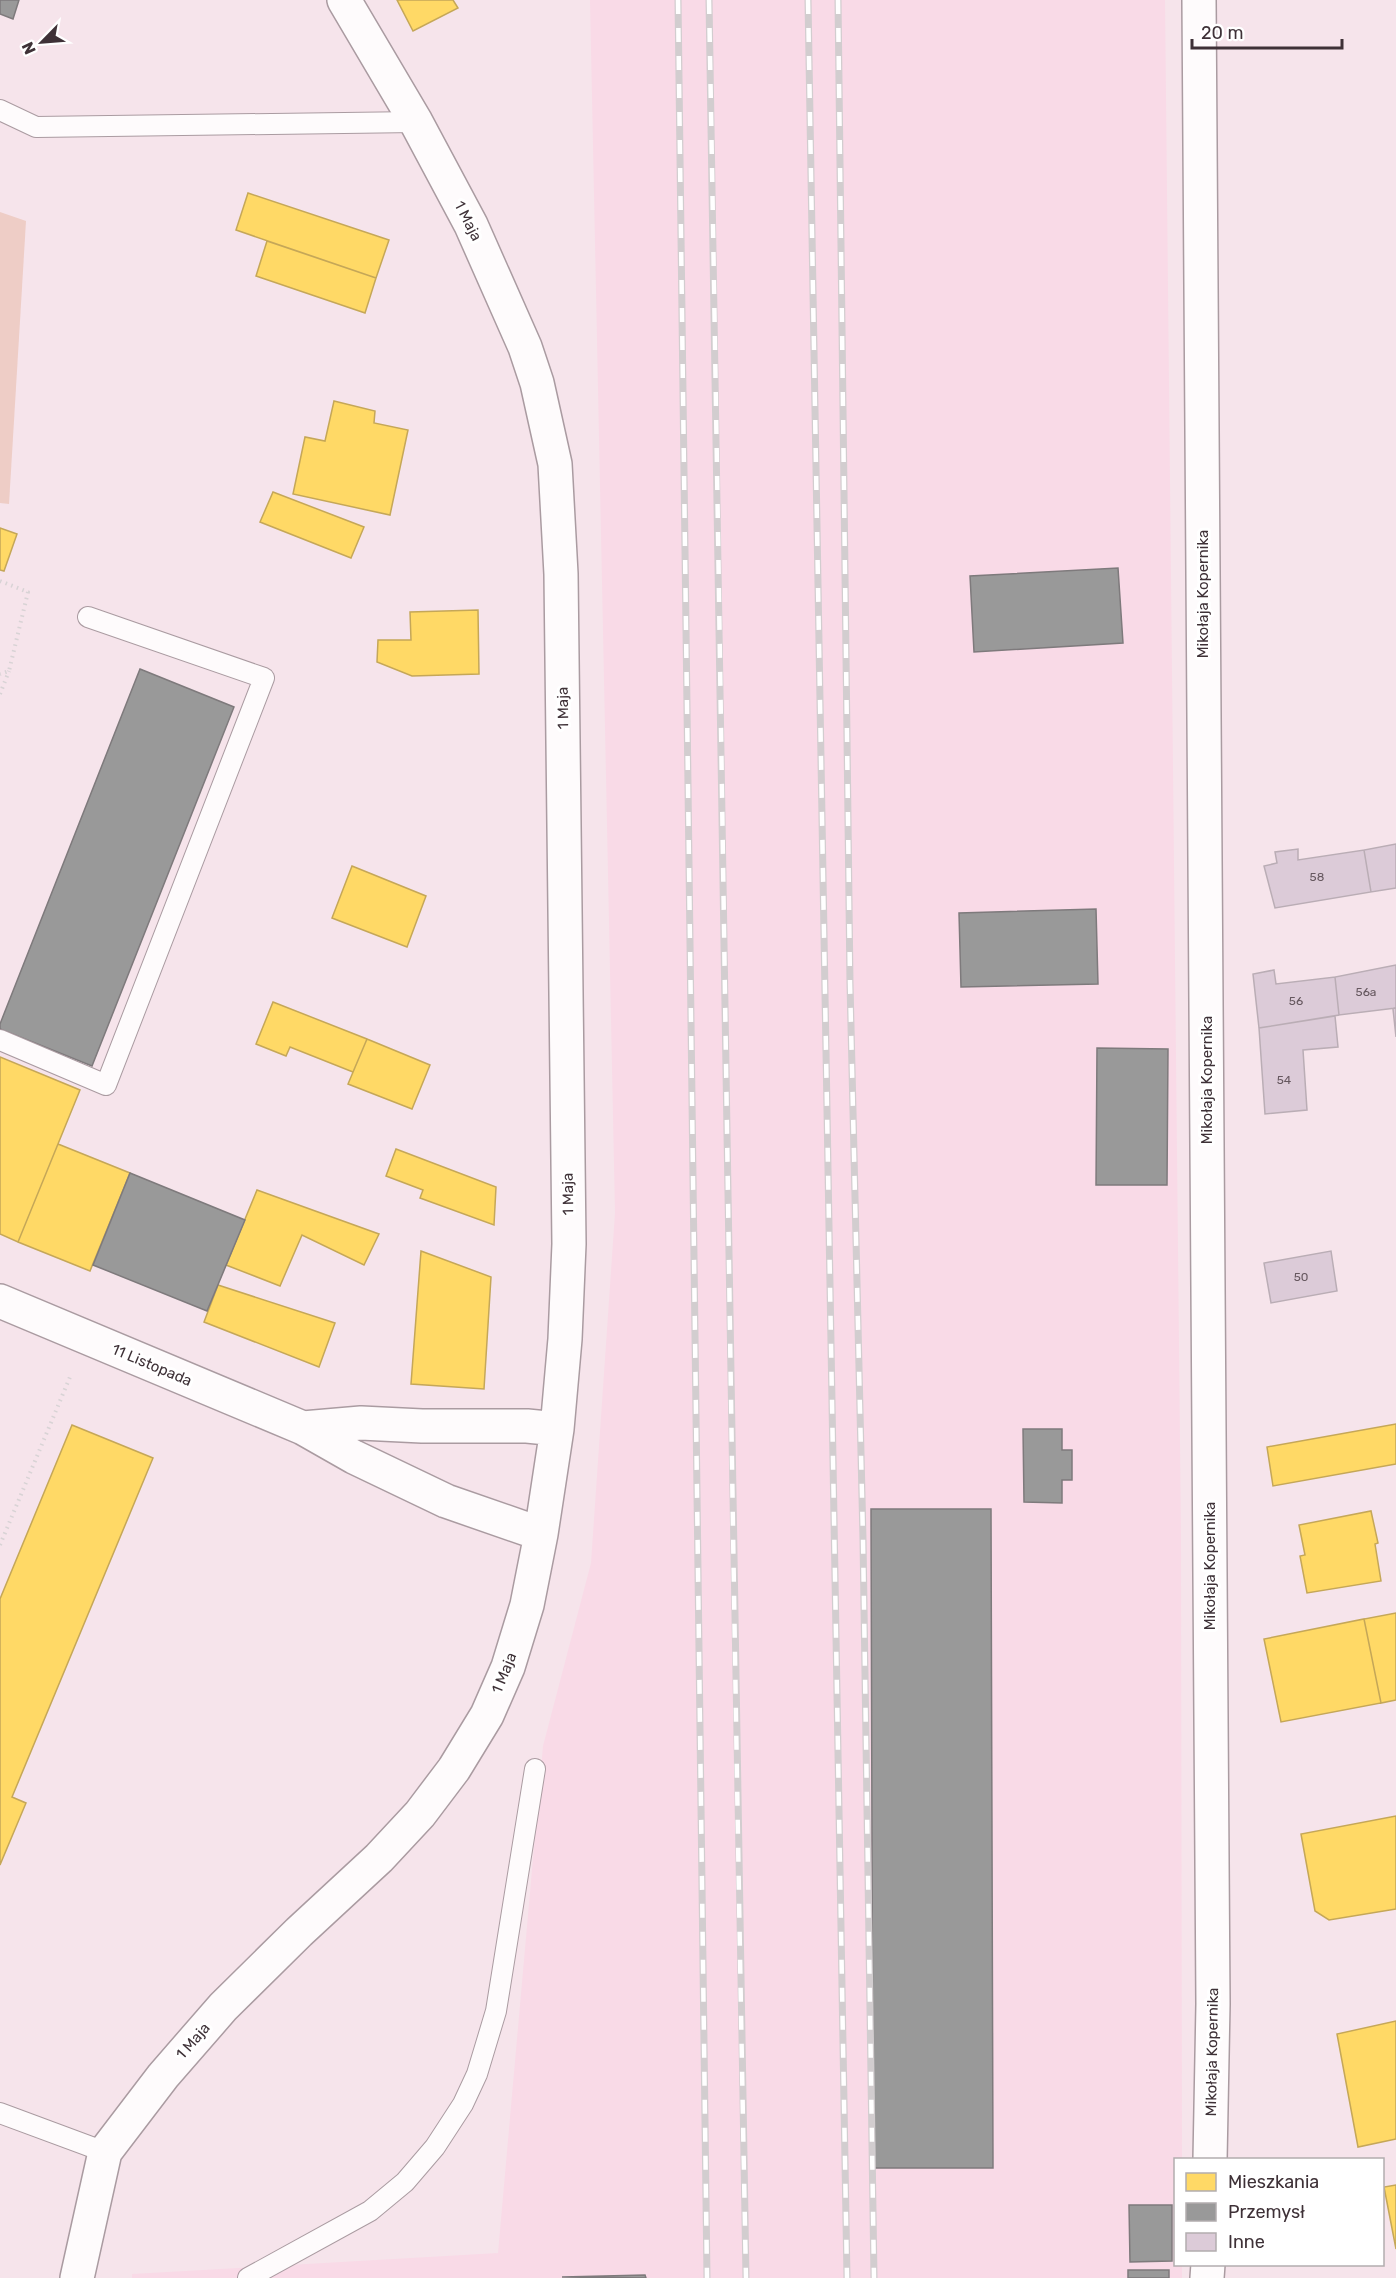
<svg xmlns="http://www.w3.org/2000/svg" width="1396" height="2278" font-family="Rubik,sans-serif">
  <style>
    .built { fill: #f9dae7 }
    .green { fill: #eecdc6 }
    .homes { fill: #ffd966; stroke: #c5a758; stroke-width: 1.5 }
    .industry { fill: #999; stroke: #7e7a7c; stroke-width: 1.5 }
    .building { fill: #dccbd8; stroke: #baadb5; stroke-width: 1.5 }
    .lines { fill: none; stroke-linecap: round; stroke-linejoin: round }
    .service-casing { stroke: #aa9ba1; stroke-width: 22 }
    .minor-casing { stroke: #aa9ba1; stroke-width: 36 }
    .path { stroke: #d8d3d5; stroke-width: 4; stroke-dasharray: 1.5 4.5; stroke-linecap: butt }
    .service { stroke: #fefbfc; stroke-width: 20 }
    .minor { stroke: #fefbfc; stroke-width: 33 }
    .rail-casing { stroke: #d2cdcf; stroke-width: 7 }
    .rail { stroke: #fff; stroke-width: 4.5; stroke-dasharray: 14; stroke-linecap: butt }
    .labels { text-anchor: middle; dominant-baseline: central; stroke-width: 6; stroke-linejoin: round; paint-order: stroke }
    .number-label { font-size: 12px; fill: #66585f }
    .street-label { font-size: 15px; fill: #3e3137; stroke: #fff }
  </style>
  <rect width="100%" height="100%" fill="#f6e4eb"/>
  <path class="built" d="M590 0H1165L1181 1537 1182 2159 1176 2160V2264L1182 2265V2278H132V2274L498 2253 543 1746 591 1563 615 1213Z"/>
  <path class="green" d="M0 212 26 221 9 504 0 503Z"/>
  <path class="homes" d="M397 0H453L458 8 413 31Z
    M248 193 389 240 376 278 236 230Z
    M267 241 376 278 365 313 256 276Z
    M334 401 375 411 374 423 408 430 390 515 293 494 305 437 325 441Z
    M273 492 364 527 351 558 260 522Z
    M0 528 17 534 4 571 0 570Z
    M478 610 479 674 412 676 377 662 378 640H411L410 612Z
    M352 866 426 896 407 947 332 918Z
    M273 1002 367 1039 353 1072 290 1047 286 1056 256 1044Z
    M367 1039 430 1065 412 1109 348 1084Z
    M0 1057 80 1090 18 1242 0 1234Z
    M58 1144 130 1173 90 1271 18 1242Z
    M396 1149 496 1187 494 1225 420 1198 423 1190 386 1176Z
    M257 1190 379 1234 364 1265 302 1235 280 1286 226 1265Z
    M421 1251 491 1277 484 1389 411 1384Z
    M218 1285 335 1323 319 1367 204 1322Z
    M1396 1424V1464L1273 1486 1267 1447Z
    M72 1425 153 1458 12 1797 26 1803 0 1865V1599Z
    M1371 1511 1378 1543 1375 1544 1381 1581 1307 1593 1300 1556 1305 1555 1299 1525Z
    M1396 1613V1700L1381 1703 1364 1619Z
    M1364 1619 1381 1703 1281 1722 1264 1639Z
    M1396 1816V1909L1329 1920 1315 1911 1301 1834Z
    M1396 2021V2139L1358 2147 1337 2034Z
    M1396 2185V2249L1384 2187Z"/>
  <path class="industry" d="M0 0H19L13 19 0 14Z
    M1118 568 1123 643 974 652 970 576Z
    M140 669 234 707 92 1066 0 1029V1024Z
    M1096 909 1098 984 961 987 959 913Z
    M1097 1048 1168 1049 1167 1185H1096Z
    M130 1173 245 1220 207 1311 93 1265Z
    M1023 1429H1062V1450H1072V1480H1062V1503L1024 1502Z
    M871 1509H991L993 2168H873Z
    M1129 2205H1172V2261L1130 2262Z
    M1128 2270H1169V2278H1128Z
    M645 2275 646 2278 562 2277Z"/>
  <path class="building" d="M1396 844V888L1371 892 1364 850Z
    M1298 849V860L1364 850 1371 892 1275 908 1264 866 1277 863 1275 852Z
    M1396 965V1008L1339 1015 1335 977Z
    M1274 970 1276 984 1335 977 1339 1015 1259 1028 1253 974Z
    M1394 1008H1396V1037L1393 1009Z
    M1335 1016 1338 1047 1303 1050 1307 1110 1265 1114 1259 1028Z
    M1331 1251 1337 1291 1271 1303 1264 1263Z"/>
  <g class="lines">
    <defs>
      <path id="service" d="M0 110 36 127 416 122
        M0 1040 106 1085 264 678 88 617
        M0 2113 105 2152
        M248 2278 370 2211 405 2182 435 2147 463 2104 477 2074 496 2011 535 1769"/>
      <path id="minor" d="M1199 0 1213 2004 1210 2160
        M0 1301 303 1428 354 1457 446 1501 541 1534
        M303 1428 361 1423 422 1426H527L557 1429
        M77 2278 105 2152 163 2076 223 2007 299 1932 379 1858 420 1814 454 1769 487 1715 508 1667 527 1605 541 1534 557 1429 565 1339 569 1244 561 574 555 464 537 383 525 347 471 225 416 122 344 0
        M1207 2278 1208 2264"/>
    </defs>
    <use href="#service" class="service-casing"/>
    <use href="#minor" class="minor-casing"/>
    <path class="path" d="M0 581 28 592 9 671 0 674
      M0 694 9 671
      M0 1545 70 1377"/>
    <use href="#service" class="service"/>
    <use href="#minor" class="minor"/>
    <defs>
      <path id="rail" d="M678 0 707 2278
        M709 0C723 759 731 1519 746 2278
        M808 0 847 2278
        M838 0 850 983 863 1539 874 2278"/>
    </defs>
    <use href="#rail" class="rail-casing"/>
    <use href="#rail" class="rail"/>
  </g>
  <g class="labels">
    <g class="number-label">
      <text x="1317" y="877">58</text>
      <text x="1366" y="992">56a</text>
      <text x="1296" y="1001">56</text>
      <text x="1284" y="1080">54</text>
      <text x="1301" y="1277">50</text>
    </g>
    <g class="street-label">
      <text transform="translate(468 221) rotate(63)">1 Maja</text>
      <text transform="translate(1203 594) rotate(-90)">Mikołaja Kopernika</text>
      <text transform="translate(563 708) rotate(-91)">1 Maja</text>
      <text transform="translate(1207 1080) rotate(-90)">Mikołaja Kopernika</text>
      <text transform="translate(568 1194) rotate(-91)">1 Maja</text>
      <text transform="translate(152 1365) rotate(23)">11 Listopada</text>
      <text transform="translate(1210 1566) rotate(-90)">Mikołaja Kopernika</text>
      <text transform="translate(504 1673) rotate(-68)">1 Maja</text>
      <text transform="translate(193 2041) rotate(-49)">1 Maja</text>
      <text transform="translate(1212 2052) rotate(-89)">Mikołaja Kopernika</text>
    </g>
  </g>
  <rect x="1174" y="2158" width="210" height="108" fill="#ffffff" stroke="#b2adaf" stroke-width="1.5"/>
  <rect x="1186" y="2173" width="30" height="18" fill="#ffd966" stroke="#b2adaf" stroke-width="1.5"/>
  <text x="1228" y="2188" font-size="18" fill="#3e3137">Mieszkania</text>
  <rect x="1186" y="2203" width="30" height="18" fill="#999999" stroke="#b2adaf" stroke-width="1.5"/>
  <text x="1228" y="2218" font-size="18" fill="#3e3137">Przemysł</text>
  <rect x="1186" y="2233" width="30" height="18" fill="#dccbd8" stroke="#b2adaf" stroke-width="1.5"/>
  <text x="1228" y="2248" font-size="18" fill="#3e3137">Inne</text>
  <g transform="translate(42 42) rotate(245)" stroke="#ffffff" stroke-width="4.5" paint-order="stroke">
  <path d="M0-4.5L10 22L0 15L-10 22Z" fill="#3e3137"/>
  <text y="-9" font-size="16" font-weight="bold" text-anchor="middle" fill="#3e3137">N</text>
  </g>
  <path d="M1192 39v9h150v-9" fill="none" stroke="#3e3137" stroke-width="3"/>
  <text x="1201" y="39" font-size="18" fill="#3e3137" stroke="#ffffff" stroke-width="4.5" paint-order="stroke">20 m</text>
</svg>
